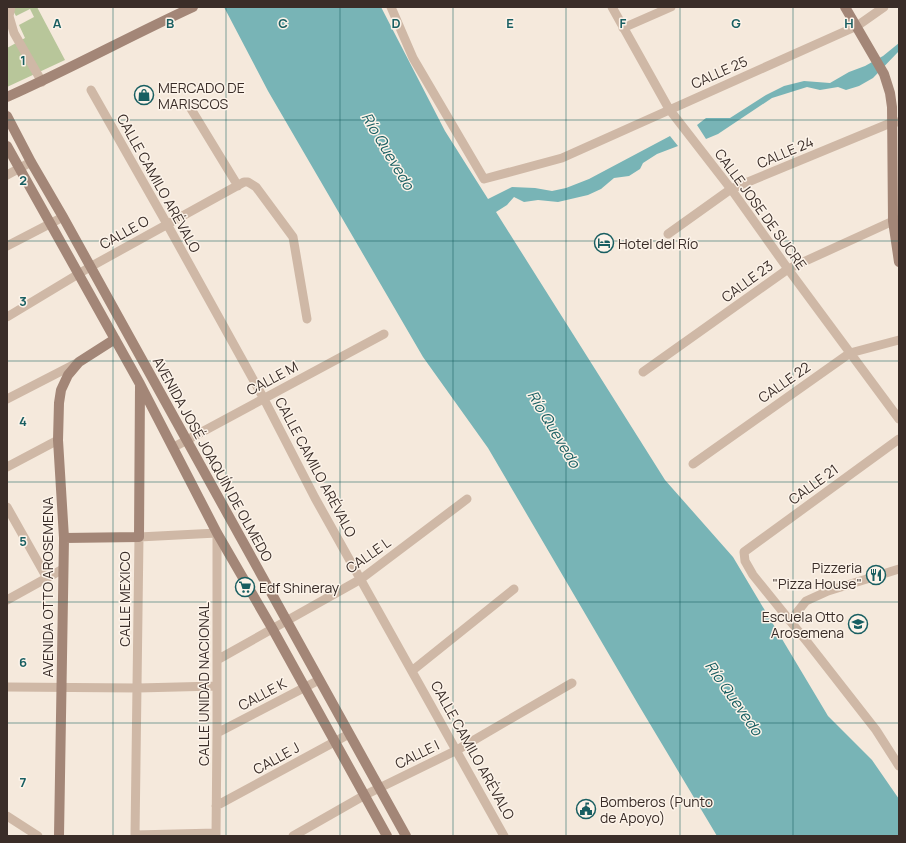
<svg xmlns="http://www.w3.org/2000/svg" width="906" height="843" font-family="Manrope,sans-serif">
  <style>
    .green { fill: #b8c69a }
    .water { fill: #78b4b6 }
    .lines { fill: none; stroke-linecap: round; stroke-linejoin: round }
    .minor { stroke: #cfb8a6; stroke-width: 9 }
    .secondary { stroke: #a38677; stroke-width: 10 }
    .grid { fill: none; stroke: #185e61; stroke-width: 1; stroke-opacity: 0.55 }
    .labels { text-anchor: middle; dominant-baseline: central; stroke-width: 3; stroke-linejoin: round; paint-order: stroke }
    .street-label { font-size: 14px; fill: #3a2d28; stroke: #fcf3e9 }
    .poi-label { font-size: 14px; fill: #3a2d28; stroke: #fcf3e9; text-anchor: start }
    .water-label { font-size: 15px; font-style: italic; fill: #185e61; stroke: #fcf3e9 }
    .grid-label { font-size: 13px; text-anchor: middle; font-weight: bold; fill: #185e61; stroke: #fcf3e9; stroke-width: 3; stroke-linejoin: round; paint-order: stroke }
  </style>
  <rect width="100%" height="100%" fill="#f5e9dc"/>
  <path class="green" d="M11 7H37L65 60 7 87V48L25 38 19 25 34 17 30 9 16 16Z"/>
  <path class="water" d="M224 7H381L445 131 488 199 512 187 535 188 552 191 566 188 589 179 670 136 678 146 657 154 643 163 640 169 629 176 614 178 601 189 588 195 558 202 538 200 524 202 514 197 507 205 496 212 665 480 733 557 828 716 872 760 899 799V836H717L638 704 488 448 423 357 268 91Z
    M899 43V51L873 78 859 86 846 90 838 87 820 90 807 87 772 98 718 134 706 139 697 125 706 118H730L766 95 784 86 804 81 830 83 849 72 865 66 883 56Z"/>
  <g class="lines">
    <path class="minor" d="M11 7 9 16 14 33 42 82
      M391 7 413 58 484 179 562 158 857 26 884 7
      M612 7 669 109 731 189 788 269 899 419
      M623 28 671 7
      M91 90 167 224 264 399 315 498 504 836
      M188 104 238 186
      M7 175 31 162
      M668 234 731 189 893 122H899
      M7 246 63 217
      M7 317 90 267 244 182H248L256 187 293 237 307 319
      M643 372 788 269 893 221 899 220
      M7 399 77 363
      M899 439 744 552 745 561 753 575 808 643 876 730 899 766
      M174 447 384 334
      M693 464 850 353 899 340
      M7 467 58 440
      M7 507 47 578
      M7 600 63 569
      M790 621 806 601 828 591 899 569
      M217 660 361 579 467 499
      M413 670 514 589
      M7 687 138 688 217 686
      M217 733 319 680
      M216 806 349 734
      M7 816 38 836
      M135 835 216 833
      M135 836 139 537 217 533V733L216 836
      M293 836 365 795 457 750 572 683"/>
    <path class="secondary" d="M845 7 884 74 890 93 892 107 893 221 899 262
      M7 97C70 69 130 36 193 7
      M7 116 31 162 63 217 406 836
      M7 146 140 384 217 533 272 628 387 836
      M64 538 139 537 140 386
      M59 836 64 538 58 440 59 403 61 390 68 375 79 362 115 339"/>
  </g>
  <path class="grid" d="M113 7V836M226 7V836M340 7V836M453 7V836M566 7V836M680 7V836M793 7V836M7 120H899M7 241H899M7 361H899M7 482H899M7 602H899M7 723H899"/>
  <defs>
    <symbol id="shop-ring" viewBox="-11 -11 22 22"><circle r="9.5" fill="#fcf3e9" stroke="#185e61" stroke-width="1.5"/><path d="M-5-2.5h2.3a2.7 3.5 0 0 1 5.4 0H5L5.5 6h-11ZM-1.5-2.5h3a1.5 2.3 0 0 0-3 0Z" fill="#185e61"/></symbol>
    <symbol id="hotel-ring" viewBox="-11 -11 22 22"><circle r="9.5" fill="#fcf3e9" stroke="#185e61" stroke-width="1.5"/><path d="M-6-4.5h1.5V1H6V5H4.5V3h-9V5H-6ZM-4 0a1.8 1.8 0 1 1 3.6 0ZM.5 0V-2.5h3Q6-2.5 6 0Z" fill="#185e61"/></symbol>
    <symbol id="restaurant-ring" viewBox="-11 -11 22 22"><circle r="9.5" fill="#fcf3e9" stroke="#185e61" stroke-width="1.5"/><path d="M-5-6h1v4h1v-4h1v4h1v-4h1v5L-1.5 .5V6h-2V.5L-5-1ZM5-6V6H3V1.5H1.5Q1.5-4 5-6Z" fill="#185e61"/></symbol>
    <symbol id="supermarket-ring" viewBox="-11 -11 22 22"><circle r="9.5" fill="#fcf3e9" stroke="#185e61" stroke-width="1.5"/><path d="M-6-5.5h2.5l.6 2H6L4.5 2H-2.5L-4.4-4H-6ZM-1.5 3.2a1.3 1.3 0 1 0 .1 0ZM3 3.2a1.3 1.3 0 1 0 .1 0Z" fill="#185e61"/></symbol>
    <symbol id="school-ring" viewBox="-11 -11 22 22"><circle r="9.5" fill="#fcf3e9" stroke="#185e61" stroke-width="1.5"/><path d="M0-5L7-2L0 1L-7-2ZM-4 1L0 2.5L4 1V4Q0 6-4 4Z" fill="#185e61"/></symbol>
    <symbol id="civic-ring" viewBox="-11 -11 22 22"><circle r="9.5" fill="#fcf3e9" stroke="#185e61" stroke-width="1.5"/><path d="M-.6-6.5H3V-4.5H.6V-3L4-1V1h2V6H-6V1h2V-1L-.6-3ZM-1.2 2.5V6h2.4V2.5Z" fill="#185e61"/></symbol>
  </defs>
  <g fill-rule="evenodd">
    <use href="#shop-ring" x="133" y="84" width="22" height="22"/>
    <use href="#hotel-ring" x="593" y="232" width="22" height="22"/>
    <use href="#restaurant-ring" x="865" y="564" width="22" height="22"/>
    <use href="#supermarket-ring" x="234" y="576" width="22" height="22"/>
    <use href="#school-ring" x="847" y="613" width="22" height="22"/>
    <use href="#civic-ring" x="575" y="798" width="22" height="22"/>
  </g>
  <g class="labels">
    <g class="street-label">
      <text transform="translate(719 72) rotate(-24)">CALLE 25</text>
      <text transform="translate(785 152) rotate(-23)">CALLE 24</text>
      <text transform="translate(159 183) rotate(61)">CALLE CAMILO ARÉVALO</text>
      <text transform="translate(761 209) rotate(54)">CALLE JOSE DE SUCRE</text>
      <text transform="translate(124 232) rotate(-29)">CALLE O</text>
      <text transform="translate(747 281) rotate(-36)">CALLE 23</text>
      <text transform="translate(272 378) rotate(-28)">CALLE M</text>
      <text transform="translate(784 382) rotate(-35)">CALLE 22</text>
      <text transform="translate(213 459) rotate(61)">AVENIDA JOSÉ JOAQUÍN DE OLMEDO</text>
      <text transform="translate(316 467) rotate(62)">CALLE CAMILO ARÉVALO</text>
      <text transform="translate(813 484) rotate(-36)">CALLE 21</text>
      <text transform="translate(368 555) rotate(-35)">CALLE L</text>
      <text transform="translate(47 587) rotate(-90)">AVENIDA OTTO AROSEMENA</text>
      <text transform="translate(124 599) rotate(-90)">CALLE MEXICO</text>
      <text transform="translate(203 684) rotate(-90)">CALLE UNIDAD NACIONAL</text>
      <text transform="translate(262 694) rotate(-28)">CALLE K</text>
      <text transform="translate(473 750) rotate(61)">CALLE CAMILO ARÉVALO</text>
      <text transform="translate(417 754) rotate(-26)">CALLE I</text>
      <text transform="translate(276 758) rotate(-29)">CALLE J</text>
    </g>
    <g class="poi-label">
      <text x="158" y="87">MERCADO DE<tspan x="158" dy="16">MARISCOS</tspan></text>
      <text x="618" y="243">Hotel del Río</text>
      <text x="862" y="567" text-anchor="end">Pizzeria<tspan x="862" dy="16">"Pizza House"</tspan></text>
      <text x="259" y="587">Edf Shineray</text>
      <text x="844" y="616" text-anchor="end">Escuela Otto<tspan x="844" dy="16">Arosemena</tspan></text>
      <text x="600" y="801">Bomberos (Punto<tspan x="600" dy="16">de Apoyo)</tspan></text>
    </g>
    <g class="water-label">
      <text transform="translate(388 151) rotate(59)">Río Quevedo</text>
      <text transform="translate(554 429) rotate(59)">Río Quevedo</text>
      <text transform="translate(734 698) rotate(55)">Río Quevedo</text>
    </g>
  </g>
  <g class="grid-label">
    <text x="57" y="28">A</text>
    <text x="170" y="28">B</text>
    <text x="283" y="28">C</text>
    <text x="396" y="28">D</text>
    <text x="510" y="28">E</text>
    <text x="623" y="28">F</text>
    <text x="736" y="28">G</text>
    <text x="849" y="28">H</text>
    <text x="23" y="65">1</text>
    <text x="23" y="185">2</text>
    <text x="23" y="306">3</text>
    <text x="23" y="426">4</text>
    <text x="23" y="546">5</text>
    <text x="23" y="667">6</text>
    <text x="23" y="787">7</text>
  </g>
  <rect width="906" height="843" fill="none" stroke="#3a2d28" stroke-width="16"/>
</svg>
